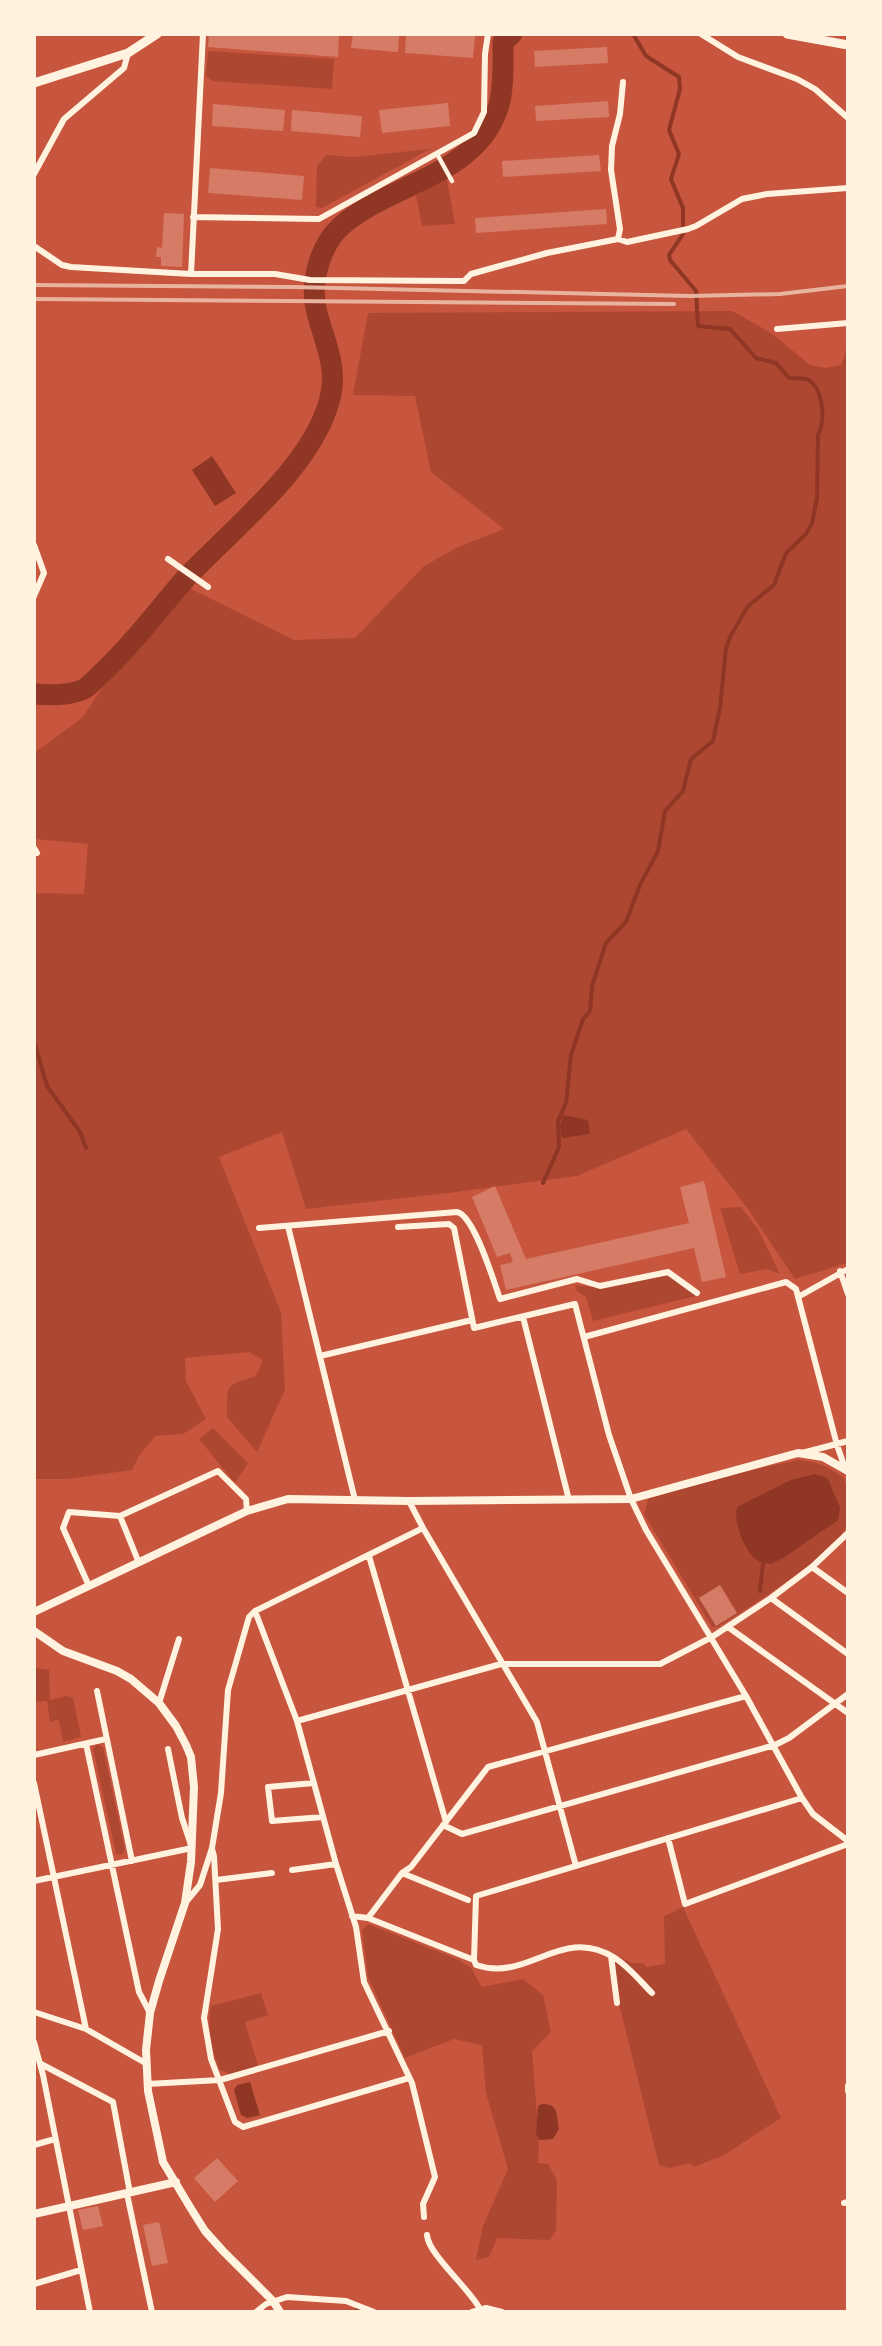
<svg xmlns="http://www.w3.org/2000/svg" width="882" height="2346" font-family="'Asap Condensed',sans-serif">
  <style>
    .green { fill: #ae4732 }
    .water { fill: #8f3625 }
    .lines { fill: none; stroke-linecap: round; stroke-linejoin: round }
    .stream { stroke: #8f3625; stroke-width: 4 }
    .river { stroke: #8f3625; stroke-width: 21 }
    .building { fill: #d67c66 }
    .pedestrian { stroke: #fff3e0; stroke-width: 4.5 }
    .minor { stroke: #fff3e0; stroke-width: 6 }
    .tertiary { stroke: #fff3e0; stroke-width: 8 }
    .secondary { stroke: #fff3e0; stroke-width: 9 }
    .rail { stroke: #e9b49f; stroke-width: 4 }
  </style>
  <rect width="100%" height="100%" fill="#c8553d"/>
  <path class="green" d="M208 51 334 59 332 89 212 81 206 76Z
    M430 149 322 208 316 207 317 166 326 155 354 157Z
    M447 179 455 224 422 226 416 195Z
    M732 311 771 333 810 365 826 368 841 365 847 349V1263L795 1279 748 1209 686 1129 577 1176 448 1193 306 1209 282 1132 219 1157 281 1312 285 1389 257 1452 227 1417C227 1385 225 1385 256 1376L263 1360 249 1352 185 1358 186 1381 206 1419 183 1434 155 1436 139 1456 132 1470 67 1479H35V893L84 894 88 844 35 839 34 753 82 718 175 581 294 640 355 638 424 566 458 547 504 529 431 472 415 396 353 395 368 313Z
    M741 1207 758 1229 780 1274 767 1269 740 1274 720 1208Z
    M668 1272 696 1296 593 1321 586 1297 577 1291 575 1285 600 1288Z
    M213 1428 248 1463 235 1483 199 1439Z
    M798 1460C817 1461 829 1467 844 1478 848 1491 851 1510 847 1524 841 1551 743 1611 718 1627H712L644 1514 648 1499 728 1475Z
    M35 1668 49 1670 50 1700 67 1696 73 1698 81 1737 63 1742 59 1720 50 1722 47 1701 35 1702Z
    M97 1744 103 1747 125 1850 121 1855 116 1854 115 1849 93 1749Z
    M683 1907 781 2118 724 2155 694 2167 690 2163 669 2168 659 2165 616 1991 614 1962 620 1957 631 1963H643L647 1967 665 1964 664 1916Z
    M368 1924 459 1960 471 1968 482 1987 523 1979 543 1995 551 2032 532 2051 539 2142 538 2163 548 2164 557 2180 556 2230 550 2240 497 2238 489 2257 476 2260 483 2226 508 2169 486 2093 482 2045 454 2039 405 2058 368 1977 362 1930Z
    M261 1993 268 2015 245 2022 258 2066 230 2074 220 2070C211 2051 207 2026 211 2006Z"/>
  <path class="water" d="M212 456 236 493 215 506 192 470Z
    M563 1115 588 1120 590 1134 562 1138 560 1126Z
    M815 1474 827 1478 829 1481 840 1508 838 1520 785 1557 771 1564C766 1563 761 1563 757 1560 744 1551 733 1522 737 1507L791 1480Z
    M250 2082 260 2115 247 2118 241 2115 234 2090 237 2085Z
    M542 2104C559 2104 556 2114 559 2129L553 2139 540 2140 536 2134 538 2106Z"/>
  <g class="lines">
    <path class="stream" d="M34 1041 47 1086 80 1132 86 1148
      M543 1183 559 1147 558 1121 566 1103 571 1055 583 1019 590 1011 592 986 606 943 626 922 640 885 658 851 665 811 683 791 691 759 713 741 720 708 726 648 731 635 748 606 774 585 786 553 806 534 812 523 817 498 818 435C826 420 823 387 807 379L789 378 776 363 756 358 730 329 698 326 696 291 670 260 669 255 683 234V208L671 179 679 154 669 130 680 89 679 77 646 56 633 34
      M760 1591 763 1563
      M357 2312V2310"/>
    <path class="river" d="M34 694C50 695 69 696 84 689 91 685 98 676 104 671 134 643 158 610 185 579 232 529 310 469 329 402 339 368 325 344 317 313 310 287 317 258 332 236 344 220 366 208 383 199 430 175 486 158 500 101 504 83 503 62 503 42L512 34"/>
  </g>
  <path class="building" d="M209 34H339L338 57 208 47Z
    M353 34H399L398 52 351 48Z
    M406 34 475 36 473 58 405 53Z
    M607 47 608 63 535 67 534 51Z
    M608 101 609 117 536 121 535 106Z
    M448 103 450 126 382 133 379 110Z
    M213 104 285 110 283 131 212 126Z
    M292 110 362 116 360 137 291 131Z
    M599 155 601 171 503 177 502 161Z
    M210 168 304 176 302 200 208 193Z
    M606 209 607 224 476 233 475 218Z
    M164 213 184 214 182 267 161 266V257H156L157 247 162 248Z
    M704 1181 726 1277 702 1282 694 1248 506 1290 500 1265 513 1262 510 1253 497 1257 472 1197 495 1186 526 1259 689 1223 680 1187Z
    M720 1585 737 1613 716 1626 699 1598Z
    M217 2158 238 2181 215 2202 194 2178Z
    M98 2206 103 2226 83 2230 78 2210Z
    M159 2222 168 2263 152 2266 143 2225Z"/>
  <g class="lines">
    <path class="pedestrian" d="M437 154 452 181"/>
    <path class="minor" d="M701 34 738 57 797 79 815 89 848 118
      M34 174 64 119 124 68 128 53
      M193 217 319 219 474 133 484 112 485 54 488 34
      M618 239 620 229 611 170 612 146 620 114 623 82
      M34 246 62 265 71 267 191 274H275L310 280 457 281H464L471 274 547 253 618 239 627 242 688 229 696 226 742 199 767 194 848 188
      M191 274 203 34
      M777 329 848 323
      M34 545 44 573 34 596
      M168 559 208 587
      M34 848 37 853
      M288 1226 355 1500
      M398 1227 449 1224 454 1228 474 1328 575 1304 609 1435 631 1499 646 1530 746 1696 802 1798 813 1814 848 1841
      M259 1228 457 1212C474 1215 494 1282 500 1299L577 1279 600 1286 668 1272 697 1293
      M840 1271 848 1294
      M798 1297 848 1269
      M523 1317 569 1500
      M584 1337 786 1282 796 1289 837 1445 846 1471
      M320 1356 472 1320
      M802 1453 848 1441
      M409 1501 423 1528 537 1722 576 1866
      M120 1516 218 1471 246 1499 247 1511
      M369 1556 446 1822
      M812 1567 848 1593
      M89 1586 63 1528 69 1512 120 1516 139 1563
      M771 1598 848 1654
      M255 1611 297 1721 336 1864 356 1927 364 1982 412 2083 435 2177 423 2204 424 2217
      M728 1627 848 1713
      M97 1691 132 1861
      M159 1703 179 1639
      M297 1721 501 1664H660L712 1637 771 1598 812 1567 848 1533
      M86 1744 139 1992 150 2013
      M34 1755 106 1739
      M34 1783 86 2029
      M314 1783 268 1787 272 1821 323 1817
      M443 1825 462 1834 775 1745 789 1738 848 1694
      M668 1838 685 1904 848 1844
      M212 1849 214 1856 218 1929 204 2018 211 2059 235 2122 243 2127 409 2078
      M292 1870 336 1864
      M402 1873 468 1900
      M216 1880 272 1873
      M34 1881 192 1848 182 1818 168 1749
      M186 1902 200 1885 212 1848 221 1793 228 1690 249 1617 255 1611 423 1528
      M352 1916 368 1918 402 1873 411 1867 488 1767 746 1696
      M368 1918 474 1960 476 1965C529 1983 561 1924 615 1958 629 1967 641 1982 652 1993
      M611 1956 617 2003
      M474 1960 476 1896 802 1798
      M34 2012 86 2029 147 2064
      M34 2042 43 2075 90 2312
      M41 2064 113 2102 130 2193
      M147 2084 220 2080 389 2031
      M848 2086V2091
      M34 2145 55 2139
      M127 2194 152 2312
      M844 2203 848 2202
      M427 2235C428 2254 469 2288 480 2309
      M34 2284 81 2270
      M256 2312 266 2304 287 2297 346 2301 374 2312
      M472 2312 486 2308 502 2312"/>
    <path class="tertiary" d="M34 1612 247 1511 288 1499 409 1501 631 1499 798 1453 823 1457 848 1471
      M34 1631 63 1651 117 1671 131 1679 159 1703 176 1726 186 1745 191 1757 194 1787 191 1862 185 1903 159 1981 150 2013 146 2050 148 2091 163 2162 190 2207 205 2231 223 2251 273 2301 280 2312
      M34 2214 176 2182"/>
    <path class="secondary" d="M787 34 848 45
      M34 83 128 53 157 34"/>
    <path class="rail" d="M34 285 293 287 690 296 780 294 848 286
      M34 299 674 304"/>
  </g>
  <rect width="882" height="2346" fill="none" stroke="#fff3e0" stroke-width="72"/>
</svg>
